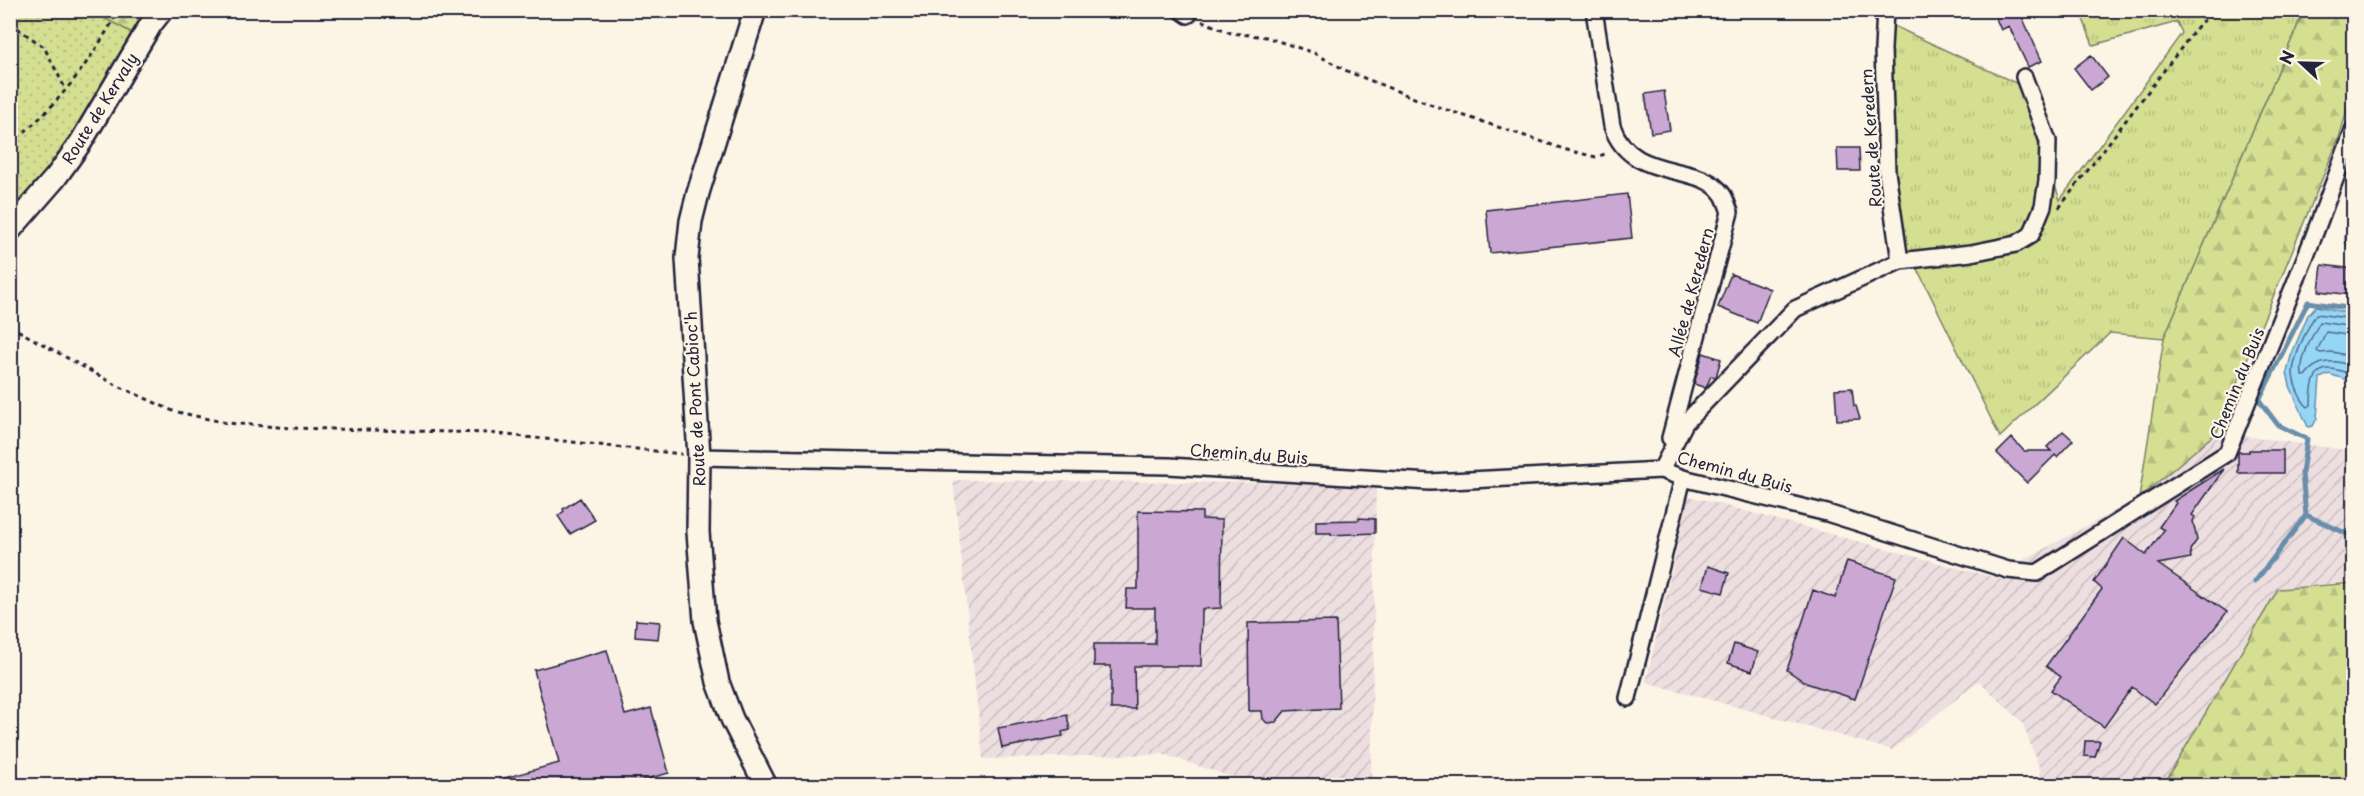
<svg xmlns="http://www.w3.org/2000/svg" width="2364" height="796" font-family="'Playpen Sans',sans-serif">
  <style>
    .industrial { fill: url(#industrial-furrows) }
    .grass { fill: url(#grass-tufts); stroke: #7b8066; stroke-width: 1.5 }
    .forest { fill: url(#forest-firs); stroke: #7b8066; stroke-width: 1.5 }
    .garden { fill: url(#garden-dots); stroke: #7b8066; stroke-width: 1.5 }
    .water { fill: #95d6f7; stroke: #678eac; stroke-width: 1.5 }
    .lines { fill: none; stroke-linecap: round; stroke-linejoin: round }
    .shore { stroke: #506a86; stroke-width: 1.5 }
    .stream { stroke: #678eac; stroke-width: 5 }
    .building { fill: #caa8d3; stroke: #22223b; stroke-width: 1.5 }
    .street-casing { stroke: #22223b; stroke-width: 20 }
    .secondary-casing { stroke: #22223b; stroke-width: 26 }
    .path { stroke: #22223b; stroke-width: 3; stroke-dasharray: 4.5 4.5; stroke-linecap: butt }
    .street { stroke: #fcf5e5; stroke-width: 15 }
    .secondary { stroke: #fcf5e5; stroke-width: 21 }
    .labels { text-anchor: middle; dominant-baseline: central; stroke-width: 4.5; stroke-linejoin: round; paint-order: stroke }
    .street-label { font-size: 16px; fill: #22223b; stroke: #fcf5e5 }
  </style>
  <defs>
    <pattern id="industrial-furrows" width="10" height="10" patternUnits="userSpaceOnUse" patternTransform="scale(1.5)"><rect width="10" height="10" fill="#eddee0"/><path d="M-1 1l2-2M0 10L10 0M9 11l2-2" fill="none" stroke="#cbbec1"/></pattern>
    <pattern id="grass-tufts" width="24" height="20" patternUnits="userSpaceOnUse" patternTransform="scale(1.5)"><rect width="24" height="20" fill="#d4df92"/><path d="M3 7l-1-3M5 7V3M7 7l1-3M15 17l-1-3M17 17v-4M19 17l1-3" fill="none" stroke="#b6bf7f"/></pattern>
    <pattern id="forest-firs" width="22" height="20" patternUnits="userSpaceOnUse" patternTransform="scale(1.5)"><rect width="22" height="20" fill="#d4df92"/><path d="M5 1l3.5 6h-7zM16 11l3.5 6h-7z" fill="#b6bf7f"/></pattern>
    <pattern id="garden-dots" width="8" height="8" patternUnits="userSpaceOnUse" patternTransform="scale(1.5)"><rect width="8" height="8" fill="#d4df92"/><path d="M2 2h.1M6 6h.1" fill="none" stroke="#b6bf7f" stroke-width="1.8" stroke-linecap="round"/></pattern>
  </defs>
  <rect width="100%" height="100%" fill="#fcf5e5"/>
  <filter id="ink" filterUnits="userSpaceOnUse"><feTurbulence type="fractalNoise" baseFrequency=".0167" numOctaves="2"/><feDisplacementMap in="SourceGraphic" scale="12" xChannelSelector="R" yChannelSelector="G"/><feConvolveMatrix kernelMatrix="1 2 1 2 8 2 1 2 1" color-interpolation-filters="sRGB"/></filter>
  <g filter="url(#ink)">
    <path class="industrial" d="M2217 432 2353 451V581L2278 589 2167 779 2155 785H2037L2040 770 2022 722 1979 681 1892 750 1646 682 1689 496 2003 580 2025 559 2139 498Z
      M953 480 1376 484 1371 785 1253 784 1162 754 983 759Z"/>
    <path class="grass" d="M2080 11H2304L2164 338 2110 333 2000 437 1885 203 1879 19 2020 85 2060 200 2182 33 2177 22 2093 45Z"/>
    <path class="forest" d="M91 11H152L134 34Z
      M2304 11H2353V90L2339 138 2217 432 2139 498 2164 338Z
      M2353 583V785H2155L2167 779 2278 589Z"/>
    <path class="garden" d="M11 11H91L134 34 81 126 11 220Z"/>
    <path class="water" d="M2316 306 2353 314V382L2329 374 2320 378 2317 418 2313 426 2308 427 2290 386 2287 372 2291 356 2308 315Z"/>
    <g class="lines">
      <path class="shore" d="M2354 319 2317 314C2308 324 2294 357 2293 372 2293 383 2300 400 2308 407L2311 405C2311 371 2320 360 2354 376
        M2354 327 2320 322C2312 336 2299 359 2302 376H2305C2317 359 2335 359 2354 367
        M2354 336 2326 332 2317 351 2320 353 2333 352 2354 357"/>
      <path class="stream" d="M2354 221C2345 237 2343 238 2354 254
        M2306 515 2354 537
        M2255 582 2306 515 2302 473 2307 439 2278 425 2259 400 2308 302 2354 309"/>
    </g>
    <path class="building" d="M2002 10H2019L2042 61 2028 67 2009 26 2001 30 1994 14Z
      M2091 55 2108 77 2091 90 2074 68Z
      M1664 91 1670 130 1651 133 1645 94Z
      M1837 148H1859L1860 171H1838Z
      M1627 194 1632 238 1490 253 1486 210Z
      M2322 265 2354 269 2352 295 2319 291Z
      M1731 274 1770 289 1757 323 1718 307Z
      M1703 353 1721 359 1716 377 1711 376 1706 388 1694 384Z
      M1852 388 1854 406H1856L1860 419 1837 420 1835 389Z
      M2063 431 2073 440 2057 457 2055 455 2027 483 1997 453 2012 438 2024 451H2051L2047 447Z
      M2249 450H2283V473H2238V452H2249Z
      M2224 469 2192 515 2195 517 2193 521 2197 540 2190 550 2191 558 2158 564 2227 612 2155 704 2132 687 2104 727 2051 690 2061 677 2046 666 2102 589 2094 582 2124 538 2146 555 2164 530 2159 527 2176 503 2174 501Z
      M580 498 595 520 570 534 558 516 564 511 563 509Z
      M1138 511 1202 512V519L1222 520 1221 608 1202 609 1201 666H1134L1135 709H1111V666H1094V644H1155V608H1126L1127 589H1138Z
      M1359 518 1375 519V533L1331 535V533H1316V521L1359 520Z
      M1847 561 1896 577 1855 699 1806 683 1787 670 1813 590 1835 598Z
      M1708 566 1729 573 1723 593 1702 587Z
      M636 620 660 622 658 639 635 637Z
      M1336 621 1339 708 1285 711 1276 722 1267 723 1263 719 1262 711H1249L1248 623Z
      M1734 644 1758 652 1752 671 1728 663Z
      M607 650 625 715 651 708 669 773 643 780 644 786H494V781L559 763 534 670Z
      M1067 715 1070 730 1062 732 1063 736 1002 748 998 728Z
      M2085 741H2100L2095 757 2084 756Z"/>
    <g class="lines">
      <defs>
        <path id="street" d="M1181 10 1188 15
          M1594 10 1612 126C1632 184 1700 160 1723 195 1726 200 1728 207 1730 212L1670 438
          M1885 10 1883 49 1887 172 1900 261
          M699 457 1169 466 1430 482 1661 470 1683 478 1827 513 2008 570 2037 573 2227 453 2313 238 2354 129
          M1661 470 1685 423 1795 309 1900 261 1971 253 2016 244 2031 235 2043 206 2047 181 2048 141 2024 77
          M1628 698 1683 478"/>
        <path id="secondary" d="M755 10 698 193 691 221 687 258 699 457 698 532 705 621 718 682 732 719 766 786
          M10 230 56 177 81 142 151 24 162 10"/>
      </defs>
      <use href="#street" class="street-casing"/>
      <use href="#secondary" class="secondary-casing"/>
      <path class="path" d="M1202 21 1231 33 1266 37 1314 53 1349 72 1432 105 1567 150 1596 157 1608 153
        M10 23 44 47 66 90
        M10 143C57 109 91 60 119 10
        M2059 208 2201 22 2223 10
        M10 326 114 384 173 411 227 423 291 428 489 433 682 454
        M481 786 488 779"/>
      <use href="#street" class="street"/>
      <use href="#secondary" class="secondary"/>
    </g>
  </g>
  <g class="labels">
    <g class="street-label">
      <text transform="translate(99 108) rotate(-58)">Route de Kervaly</text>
      <text transform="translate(1870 138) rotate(-94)">Route de Keredern</text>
      <text transform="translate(1690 292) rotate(-75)">Allée de Keredern</text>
      <text transform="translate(2236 383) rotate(-68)">Chemin du Buis</text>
      <text transform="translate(694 399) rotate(-93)">Route de Pont Cabioc'h</text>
      <text transform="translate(1249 453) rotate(4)">Chemin du Buis</text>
      <text transform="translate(1735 471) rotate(15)">Chemin du Buis</text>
    </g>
  </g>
  <rect width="2364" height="796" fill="none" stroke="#fcf5e5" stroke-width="36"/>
  <rect x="18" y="18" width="2328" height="760" fill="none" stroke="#22223b" stroke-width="2" filter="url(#ink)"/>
  <g transform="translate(2301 63) rotate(292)" stroke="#fcf5e5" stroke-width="4.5" paint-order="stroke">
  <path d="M0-4.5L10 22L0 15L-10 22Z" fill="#22223b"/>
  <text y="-9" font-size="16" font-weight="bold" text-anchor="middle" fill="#22223b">N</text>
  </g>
</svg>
